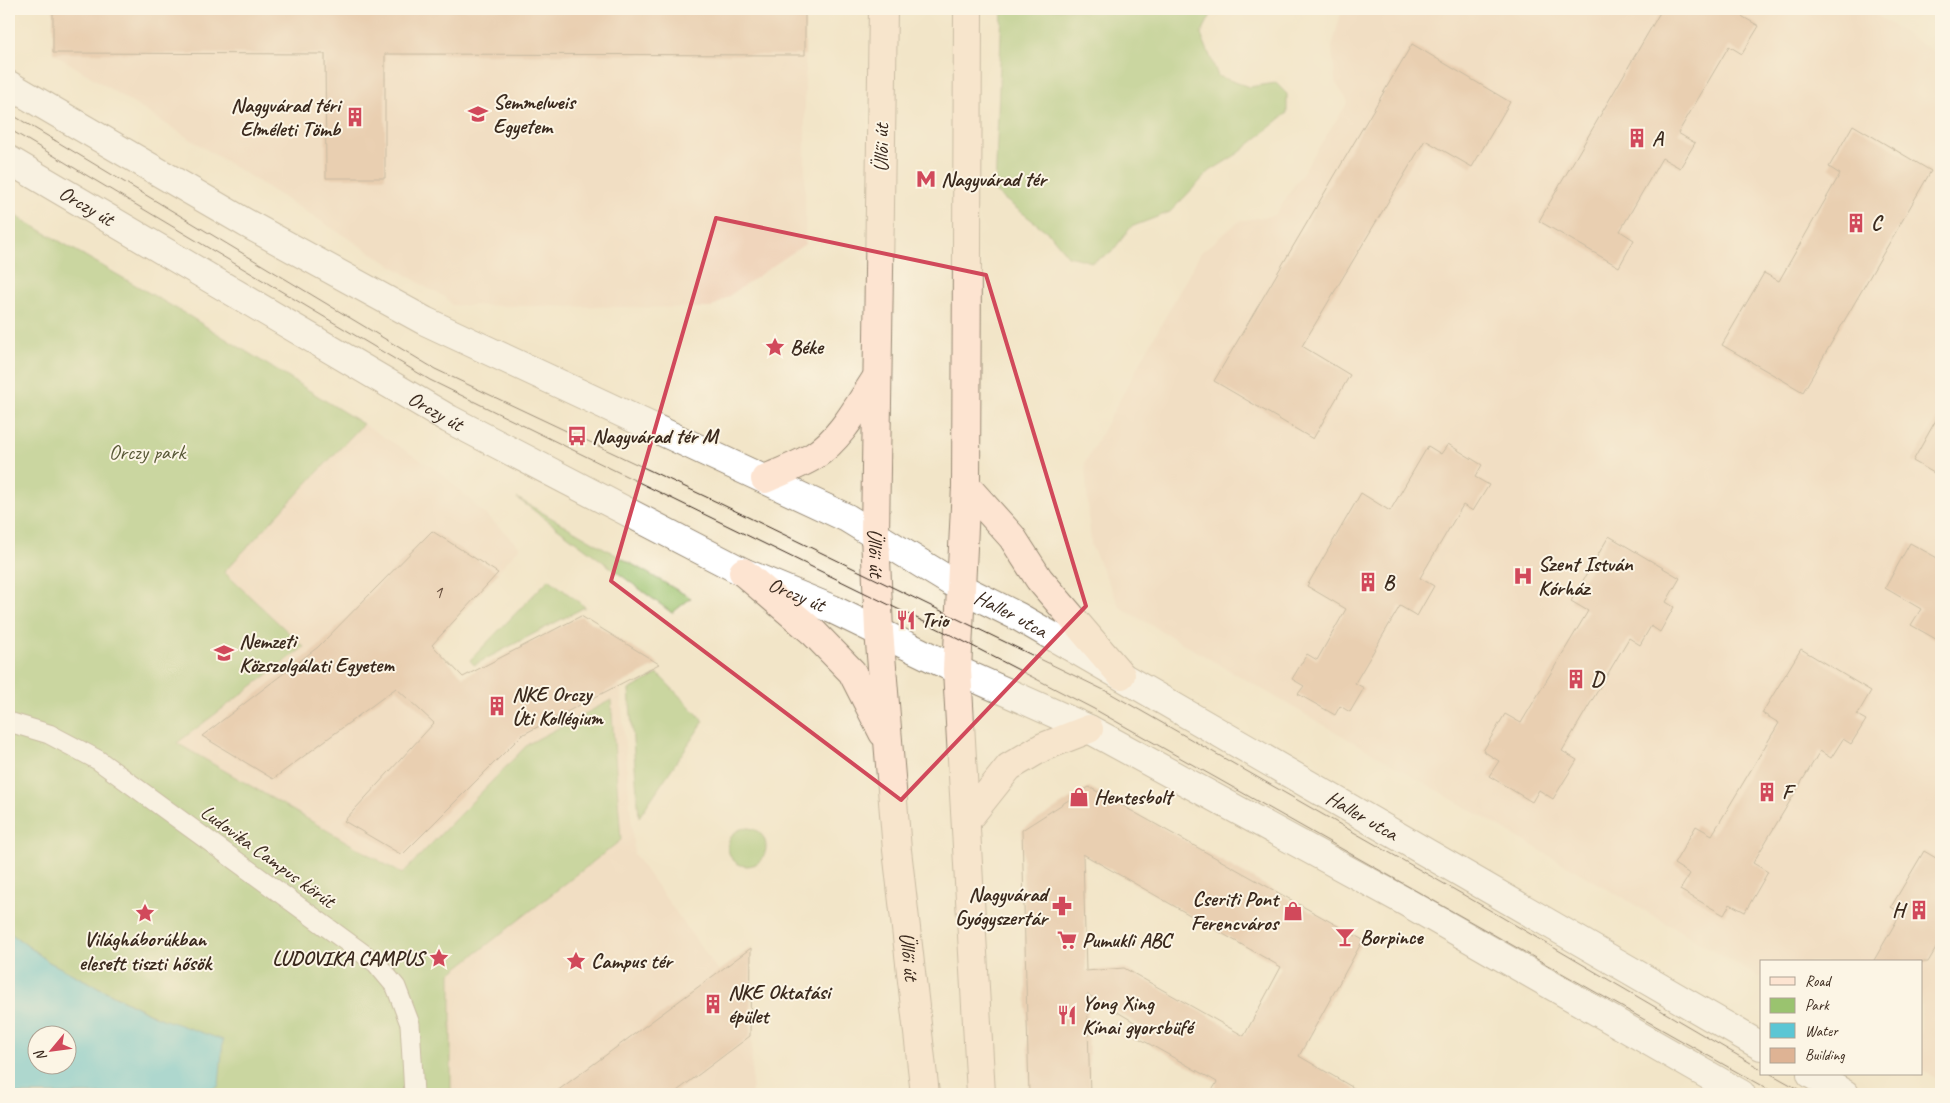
<svg xmlns="http://www.w3.org/2000/svg" width="1950" height="1103" font-family="Caveat,sans-serif">
  <style>
    .built { fill: #f0d5bc; fill-rule: evenodd }
    .green { fill: #9ac36f; stroke: #6a7646 }
    .water { fill: #5bc6d4; stroke: #4b7879; fill-rule: evenodd }
    .building { fill: #deb394; fill-rule: evenodd }
    .lines { fill: none; stroke-linecap: round; stroke-linejoin: round }
    .pedestrian-casing { stroke: #968873; stroke-width: 21 }
    .tertiary-casing { stroke: #968873; stroke-width: 30 }
    .secondary-casing { stroke: #968873; stroke-width: 30 }
    .pedestrian { stroke: #fff; stroke-width: 19 }
    .tertiary { stroke: #fff; stroke-width: 28 }
    .secondary { stroke: #fde4d1; stroke-width: 28 }
    .tram { stroke: #3b2a1e; stroke-width: 1 }
    .marked { fill: none; stroke: #d1495b; stroke-width: 4; stroke-linejoin: round }
    .labels { text-anchor: middle; dominant-baseline: central; stroke-width: 4; stroke-linejoin: round; paint-order: stroke }
    .number-label { font-size: 19px; fill: #644c3c }
    .poi-label { font-size: 21px; font-weight: bold; fill: #3b2a1e; stroke: #fcf5e5; text-anchor: start }
    .street-label { font-size: 21px; fill: #3b2a1e; stroke: #fcf5e5 }
    .park-label { font-size: 21px; fill: #585836; stroke: #fcf5e5 }
  </style>
  <rect width="100%" height="100%" fill="#fcf5e5"/>
  <filter id="ink" filterUnits="userSpaceOnUse"><feTurbulence type="fractalNoise" baseFrequency=".02" numOctaves="2"/><feDisplacementMap in="SourceGraphic" scale="10" xChannelSelector="R" yChannelSelector="G"/><feConvolveMatrix kernelMatrix="1 2 1 2 8 2 1 2 1" color-interpolation-filters="sRGB"/></filter>
  <filter id="wash" filterUnits="userSpaceOnUse"><feTurbulence type="fractalNoise" baseFrequency=".0096" numOctaves="4" result="noise"/><feDisplacementMap in="SourceGraphic" scale="20" xChannelSelector="R" yChannelSelector="G"/><feGaussianBlur stdDeviation="1.12" result="paint"/><feColorMatrix in="noise" values="0 0 0 0 0 0 0 0 0 0 0 0 0 0 0 0 0 1.4 0 .05"/><feComposite in="paint" operator="in"/></filter>
  <g filter="url(#wash)">
    <rect width="100%" height="100%" fill="#f2e5c8"/>
    <path class="built" d="M53 9H805V244L711 308 452 305 444 296 429 289 53 53Z
      M1342 9H1867L1941 56V1081L1921 1070V962H1761V978L1120 607 1091 545 1085 463 1201 252 1240 221 1275 215 1348 102 1335 82 1332 47Z
      M9 212 189 316 440 472 520 547 432 645 463 677 581 616 659 664 620 685 634 854 719 972 751 948 752 1094H9ZM38 1036H68V1066H38Z"/>
    <path class="green" d="M1002 9H1214L1201 34 1218 76 1249 87 1276 83 1287 94V113L1239 153 1210 171 1170 212 1131 227 1111 253 1092 262 1068 256 1050 234 995 192Z
      M9 212 189 316 363 424 224 572 304 647 177 743 402 874 528 744 611 700 621 840 451 973V1094H201L219 1086 155 1016 49 962 9 932Z
      M517 498 691 598 672 613Z
      M549 579 585 607 474 665 470 660Z
      M658 674 704 721 639 817 629 690Z
      M728 847a19 19 0 1 1 38 0a19 19 0 1 1-38 0Z"/>
    <path class="water" d="M9 932 49 962 154 1016 223 1040 219 1086 201 1094H9ZM38 1036H68V1066H38Z"/>
    <g id="blocks">
      <path class="building" d="M53 9H805V55L385 54V178H326L325 54 53 53Z
        M1662 9H1729L1759 26 1742 54 1729 46 1678 133 1695 143 1680 168 1662 158 1620 231 1634 240 1619 267 1539 221Z
        M1412 44 1510 102 1472 167 1425 140 1302 346 1350 375 1313 439 1214 381Z
        M1853 125 1931 171 1803 392 1722 345 1764 273 1779 281 1840 174 1829 167Z
        M1941 411V477L1913 461Z
        M1448 444 1482 465 1475 477 1489 485 1473 511 1463 505 1420 578 1434 586 1417 616 1400 606 1355 683 1364 688 1350 712 1340 706 1335 715 1298 694 1304 686 1292 679 1307 654 1317 660 1346 609 1307 586 1361 493 1390 511 1428 446 1441 454Z
        M432 531 498 573 432 645 463 677 581 616 659 664 522 735 402 855 344 821 434 723 396 688 273 779 202 736 318 647Z
        M1609 536 1680 578 1666 602 1674 607 1660 632 1651 626 1640 645 1629 638 1562 751 1577 760 1553 799 1539 790 1532 802 1489 776 1499 761 1483 751 1505 714 1521 723 1588 611 1571 601Z
        M1910 543 1941 560V642L1911 625 1921 609 1885 588Z
        M1801 649 1871 691 1857 715 1866 720 1851 744 1843 739 1831 758 1820 751 1753 863 1768 872 1745 912 1730 904 1724 915 1680 890 1690 874 1674 864 1696 826 1712 835 1779 723 1762 713Z
        M1089 787 1363 940 1299 1056 1364 1094H1210L1217 1082 1135 1036 1141 1026 1087 994 1090 1094H1029L1022 830ZM1083 854 1281 967 1244 1036 1124 968 1086 971Z
        M1924 851 1941 861V940L1928 962H1873L1901 913 1891 907Z
        M751 948 750 1036 673 1094H553Z"/>
    </g>
  </g>
  <g filter="url(#ink)">
    <use href="#blocks" fill-opacity="0" stroke="#968873" stroke-width="1"/>
    <g class="lines">
      <defs>
        <path id="pedestrian" d="M9 722 49 734 98 760 376 963 396 987 410 1024 414 1094"/>
        <g id="tertiary">
          <path id="s1" d="M9 85 246 223 425 321 847 518 961 588 1019 617 1761 1046"/>
          <path id="s2" d="M9 160 449 419 743 572 832 609 957 670 1089 729 1406 902 1741 1094"/>
          <path d="M1811 1074 1845 1094"/>
        </g>
        <g id="secondary">
          <path id="s3" d="M883 9 875 534 879 631 897 850 925 1094"/>
          <path d="M968 9 966 486 957 670 981 1094"/>
          <path d="M765 479C781 472 799 465 814 456 842 438 859 404 877 377"/>
          <path d="M966 486 1012 537 1039 579 1121 675"/>
          <path d="M743 572 813 632 852 672 883 733"/>
          <path d="M966 821 1009 767 1043 747 1089 729"/>
        </g>
      </defs>
      <use href="#pedestrian" class="pedestrian-casing"/>
      <use href="#tertiary" class="tertiary-casing"/>
      <use href="#secondary" class="secondary-casing"/>
      <use href="#pedestrian" class="pedestrian"/>
      <use href="#tertiary" class="tertiary"/>
      <use href="#secondary" class="secondary"/>
      <path class="tram" d="M9 113 56 141
        M9 129 430 380 959 639 1094 709 1776 1094
        M51 138 435 369 719 503 1108 692 1469 898 1761 1069
        M1771 1074 1807 1094"/>
    </g>
  </g>
  <path d="M0 0H1950V1103H0ZM716 218 986 275 1086 606 901 800 611 581Z" fill="#f2e5c8" fill-opacity=".55" fill-rule="evenodd"/>
  <path class="marked" d="M716 218 986 275 1086 606 901 800 611 581Z"/>
  <defs>
    <symbol id="university-bare" viewBox="-9 -9 18 18"><path d="M0-5L7-2L0 1L-7-2ZM-4 1L0 2.5L4 1V4Q0 6-4 4Z" fill="#d1495b" stroke="#fcf5e5" stroke-width="2.5" paint-order="stroke"/></symbol>
    <symbol id="building-bare" viewBox="-9 -9 18 18"><path d="M-4-6H4V6H1V3H-1V6H-4ZM-2.5-4.3h1.7v1.8h-1.7ZM.8-4.3h1.7v1.8H.8ZM-2.5-1h1.7V.8h-1.7ZM.8-1h1.7V.8H.8Z" fill="#d1495b" stroke="#fcf5e5" stroke-width="2.5" paint-order="stroke"/></symbol>
    <symbol id="metro-bare" viewBox="-9 -9 18 18"><path d="M-5.5 5V-5H-3L0 0L3-5H5.5V5H3V-.5L0 4L-3-.5V5Z" fill="#d1495b" stroke="#fcf5e5" stroke-width="2.5" paint-order="stroke"/></symbol>
    <symbol id="sight-bare" viewBox="-9 -9 18 18"><path d="M0-6L1.8-2.2L6-1.7L2.9 1.2L3.7 5.4L0 3.3L-3.7 5.4L-2.9 1.2L-6-1.7L-1.8-2.2Z" fill="#d1495b" stroke="#fcf5e5" stroke-width="2.5" paint-order="stroke"/></symbol>
    <symbol id="bus-bare" viewBox="-9 -9 18 18"><path d="M-5-6H5V4H4V6H2V4H-2V6H-4V4H-5ZM-3.5-4V0h7V-4ZM-3.5 1.2v1.5H-2V1.2ZM2 1.2v1.5H3.5V1.2Z" fill="#d1495b" stroke="#fcf5e5" stroke-width="2.5" paint-order="stroke"/></symbol>
    <symbol id="hospital-bare" viewBox="-9 -9 18 18"><path d="M-5-5h3v3.5h4V-5h3V5h-3V1.5h-4V5h-3Z" fill="#d1495b" stroke="#fcf5e5" stroke-width="2.5" paint-order="stroke"/></symbol>
    <symbol id="restaurant-bare" viewBox="-9 -9 18 18"><path d="M-5-6h1v4h1v-4h1v4h1v-4h1v5L-1.5 .5V6h-2V.5L-5-1ZM5-6V6H3V1.5H1.5Q1.5-4 5-6Z" fill="#d1495b" stroke="#fcf5e5" stroke-width="2.5" paint-order="stroke"/></symbol>
    <symbol id="shop-bare" viewBox="-9 -9 18 18"><path d="M-5-2.5h2.3a2.7 3.5 0 0 1 5.4 0H5L5.5 6h-11ZM-1.5-2.5h3a1.5 2.3 0 0 0-3 0Z" fill="#d1495b" stroke="#fcf5e5" stroke-width="2.5" paint-order="stroke"/></symbol>
    <symbol id="pharmacy-bare" viewBox="-9 -9 18 18"><path d="M-2-6h4v4h4v4h-4v4h-4v-4h-4v-4h4Z" fill="#d1495b" stroke="#fcf5e5" stroke-width="2.5" paint-order="stroke"/></symbol>
    <symbol id="bar-bare" viewBox="-9 -9 18 18"><path d="M-6-5H6L.8 .8V4.5H3.5V6h-7V4.5H-.8V.8Z" fill="#d1495b" stroke="#fcf5e5" stroke-width="2.5" paint-order="stroke"/></symbol>
    <symbol id="supermarket-bare" viewBox="-9 -9 18 18"><path d="M-6-5.5h2.5l.6 2H6L4.5 2H-2.5L-4.4-4H-6ZM-1.5 3.2a1.3 1.3 0 1 0 .1 0ZM3 3.2a1.3 1.3 0 1 0 .1 0Z" fill="#d1495b" stroke="#fcf5e5" stroke-width="2.5" paint-order="stroke"/></symbol>
  </defs>
  <g fill-rule="evenodd">
    <use href="#university-bare" x="464" y="100" width="28" height="28"/>
    <use href="#building-bare" x="341" y="103" width="28" height="28"/>
    <use href="#building-bare" x="1623" y="124" width="28" height="28"/>
    <use href="#metro-bare" x="912" y="165" width="28" height="28"/>
    <use href="#building-bare" x="1842" y="209" width="28" height="28"/>
    <use href="#sight-bare" x="761" y="333" width="28" height="28"/>
    <use href="#bus-bare" x="563" y="422" width="28" height="28"/>
    <use href="#hospital-bare" x="1509" y="562" width="28" height="28"/>
    <use href="#building-bare" x="1354" y="568" width="28" height="28"/>
    <use href="#restaurant-bare" x="892" y="606" width="28" height="28"/>
    <use href="#university-bare" x="210" y="639" width="28" height="28"/>
    <use href="#building-bare" x="1562" y="665" width="28" height="28"/>
    <use href="#building-bare" x="483" y="692" width="28" height="28"/>
    <use href="#building-bare" x="1753" y="778" width="28" height="28"/>
    <use href="#shop-bare" x="1065" y="783" width="28" height="28"/>
    <use href="#pharmacy-bare" x="1048" y="892" width="28" height="28"/>
    <use href="#building-bare" x="1905" y="896" width="28" height="28"/>
    <use href="#shop-bare" x="1279" y="897" width="28" height="28"/>
    <use href="#sight-bare" x="131" y="899" width="28" height="28"/>
    <use href="#bar-bare" x="1331" y="923" width="28" height="28"/>
    <use href="#supermarket-bare" x="1053" y="926" width="28" height="28"/>
    <use href="#sight-bare" x="425" y="944" width="28" height="28"/>
    <use href="#sight-bare" x="562" y="947" width="28" height="28"/>
    <use href="#building-bare" x="699" y="990" width="28" height="28"/>
    <use href="#restaurant-bare" x="1053" y="1001" width="28" height="28"/>
  </g>
  <g class="labels">
    <g class="number-label">
      <text x="438" y="592">1</text>
    </g>
    <g class="poi-label">
      <text x="493" y="102">Semmelweis<tspan x="493" dy="24">Egyetem</tspan></text>
      <text x="340" y="105" text-anchor="end">Nagyvárad téri<tspan x="340" dy="24">Elméleti Tömb</tspan></text>
      <text x="1652" y="138">A</text>
      <text x="941" y="179">Nagyvárad tér</text>
      <text x="1871" y="223">C</text>
      <text x="790" y="347">Béke</text>
      <text x="592" y="436">Nagyvárad tér M</text>
      <text x="1538" y="564">Szent István<tspan x="1538" dy="24">Kórház</tspan></text>
      <text x="1383" y="582">B</text>
      <text x="921" y="620">Trio</text>
      <text x="239" y="641">Nemzeti<tspan x="239" dy="24">Közszolgálati Egyetem</tspan></text>
      <text x="1591" y="679">D</text>
      <text x="512" y="694">NKE Orczy<tspan x="512" dy="24">Úti Kollégium</tspan></text>
      <text x="1782" y="792">F</text>
      <text x="1094" y="797">Hentesbolt</text>
      <text x="1047" y="894" text-anchor="end">Nagyvárad<tspan x="1047" dy="24">Gyógyszertár</tspan></text>
      <text x="1278" y="899" text-anchor="end">Cseriti Pont<tspan x="1278" dy="24">Ferencváros</tspan></text>
      <text x="1904" y="910" text-anchor="end">H</text>
      <text x="1360" y="937">Borpince</text>
      <text x="145" y="939" text-anchor="middle">Világháborúkban<tspan x="145" dy="24">elesett tiszti hősök</tspan></text>
      <text x="1082" y="940">Pumukli ABC</text>
      <text x="424" y="958" text-anchor="end">LUDOVIKA CAMPUS</text>
      <text x="591" y="961">Campus tér</text>
      <text x="728" y="992">NKE Oktatási<tspan x="728" dy="24">épület</tspan></text>
      <text x="1082" y="1003">Yong Xing<tspan x="1082" dy="24">Kínai gyorsbüfé</tspan></text>
    </g>
    <g class="street-label">
      <text transform="translate(881 148) rotate(-90)">Üllői út</text>
      <text stroke="none"><textPath href="#s2" startOffset="90">Orczy út</textPath></text>
      <text stroke="none"><textPath href="#s2" startOffset="495">Orczy út</textPath></text>
      <text stroke="none"><textPath href="#s3" startOffset="544">Üllői út</textPath></text>
      <text stroke="none"><textPath href="#s2" startOffset="900">Orczy út</textPath></text>
      <text stroke="none"><textPath href="#s1" startOffset="1134">Haller utca</textPath></text>
      <text stroke="none"><textPath href="#s1" startOffset="1539">Haller utca</textPath></text>
      <text transform="translate(268 856) rotate(36)">Ludovika Campus körút</text>
      <text stroke="none"><textPath href="#s3" startOffset="949">Üllői út</textPath></text>
    </g>
    <g class="park-label">
      <text x="147" y="452">Orczy park</text>
    </g>
  </g>
  <rect width="1950" height="1103" fill="none" stroke="#fcf5e5" stroke-width="30"/>
  <rect x="1760" y="960" width="162" height="115" fill="#fcf5e5" stroke="#afa495"/>
  <rect x="1770" y="977" width="25" height="8" fill="#fde4d1" stroke="#afa495"/>
  <text x="1805" y="986" font-size="15" fill="#3b2a1e">Road</text>
  <rect x="1770" y="998" width="25" height="15" fill="#9ac36f" stroke="#afa495"/>
  <text x="1805" y="1010" font-size="15" fill="#3b2a1e">Park</text>
  <rect x="1770" y="1023" width="25" height="15" fill="#5bc6d4" stroke="#afa495"/>
  <text x="1805" y="1036" font-size="15" fill="#3b2a1e">Water</text>
  <rect x="1770" y="1048" width="25" height="15" fill="#deb394" stroke="#afa495"/>
  <text x="1805" y="1060" font-size="15" fill="#3b2a1e">Building</text>
  <g transform="translate(52 1050) rotate(241)"><circle r="24" fill="#fcf5e5" stroke="#afa495"/>
  <path d="M0-4L9 19L0 12L-9 19Z" fill="#d1495b"/>
  <text y="-8" font-size="14" font-weight="bold" text-anchor="middle" fill="#3b2a1e">N</text>
  </g>
</svg>
